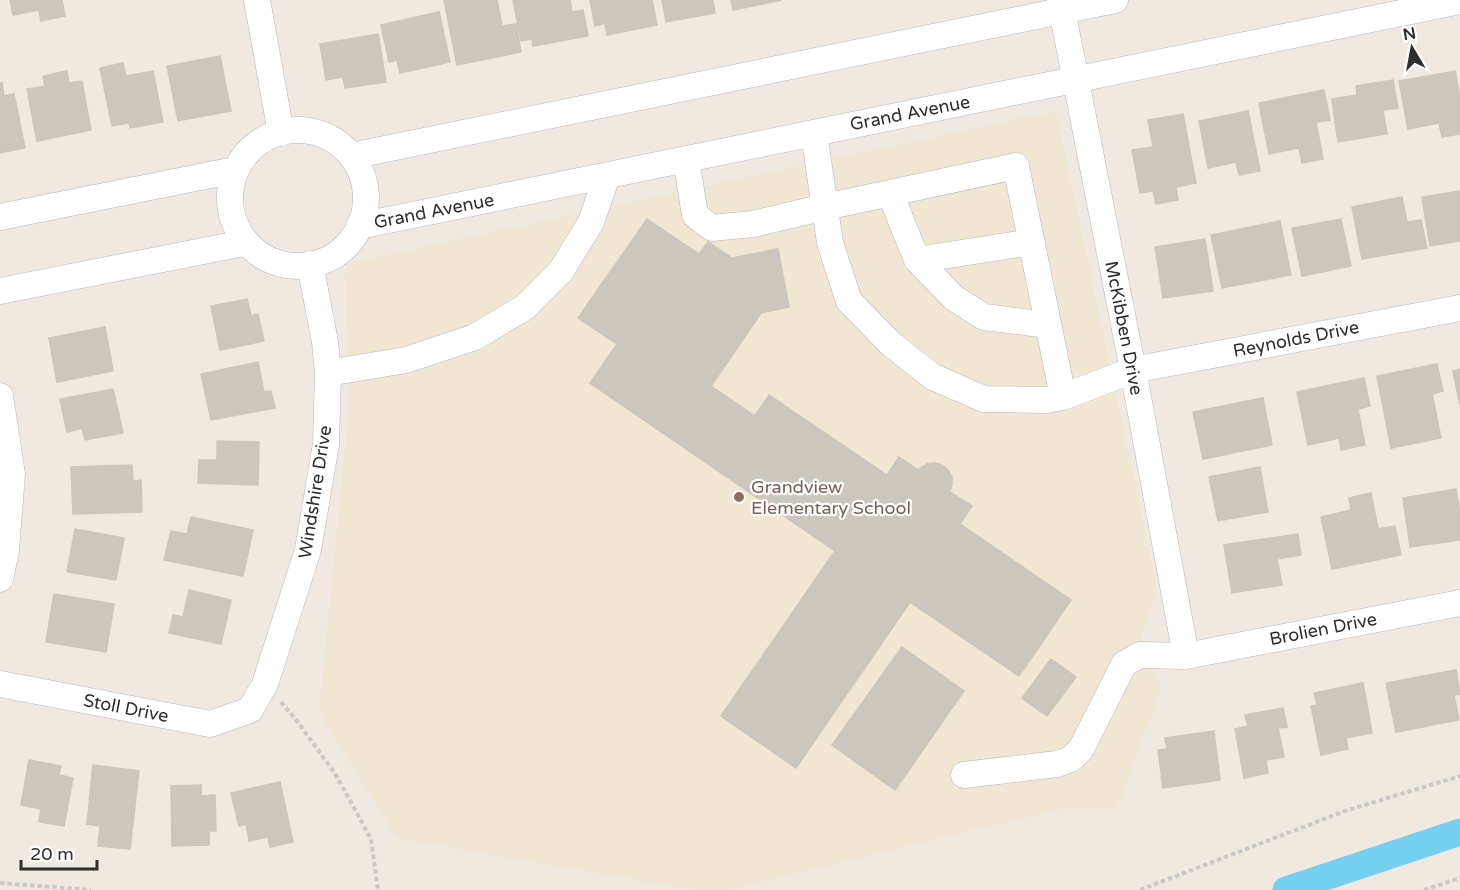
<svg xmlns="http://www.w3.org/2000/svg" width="1460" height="890" font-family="'Varela Round',sans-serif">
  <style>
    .education { fill: #f0e6d1 }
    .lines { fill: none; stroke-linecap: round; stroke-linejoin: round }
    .canal { stroke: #75cff0; stroke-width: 27 }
    .building { fill: #cbc7bf; stroke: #cbc5ba; stroke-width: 1.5 }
    .minor-casing { stroke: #b4b7c1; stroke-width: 27 }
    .path { stroke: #c9c9c9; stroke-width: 4; stroke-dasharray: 4.5 3; stroke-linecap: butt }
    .minor { stroke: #fff; stroke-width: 26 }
    .education-dot { fill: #8d6e63; stroke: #fff; stroke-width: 2 }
    .labels { text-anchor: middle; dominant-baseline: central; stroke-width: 4.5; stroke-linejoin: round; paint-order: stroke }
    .street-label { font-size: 18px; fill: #2e2e2e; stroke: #fff }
    .education-label { font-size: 18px; fill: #785e54; stroke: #fff; text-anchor: start }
  </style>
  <rect width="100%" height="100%" fill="#efe9e1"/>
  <path class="education" d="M1056 111 1157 587 1140 643 1161 689 1117 808 1068 807 727 890H694L397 838 319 712 349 407 345 264Z"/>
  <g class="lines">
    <path class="canal" d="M1286 890 1460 832"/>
  </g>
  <path class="building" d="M10 0H62L65 16 41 21 39 10 13 15Z
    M444 0H497L502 26 516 24 521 52 457 65Z
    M513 0H570L572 12 583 10 588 36 533 46 532 39 521 41Z
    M590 0H652L657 25 607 35 605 23 595 26Z
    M662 0H713L715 13 666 22Z
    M731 0H782L733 10Z
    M439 12 450 62 400 73 397 60 389 62 381 25Z
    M378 34 386 82 345 88 343 77 326 80 320 44Z
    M220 56 231 111 178 121 167 66Z
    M123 63 126 76 153 71 163 122 130 128 129 123 112 126 100 68Z
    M67 71 69 83 82 81 91 130 37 141 27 89 45 86 43 76Z
    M1455 71 1460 97V134L1442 137 1439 123 1408 129 1399 81Z
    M1393 80 1398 108 1383 110 1387 134 1338 142 1332 99 1357 95 1356 86Z
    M0 83H2L4 96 14 94 25 148 0 153Z
    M1324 90 1330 120 1316 122 1323 159 1302 163 1299 148 1269 154 1259 103Z
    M1248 111 1260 171 1239 175 1236 162 1208 168 1199 121Z
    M1183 114 1196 183 1176 187 1178 200 1156 204 1153 191 1140 193 1132 150 1153 147 1148 120Z
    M1460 191V241L1430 246 1422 197Z
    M1402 197 1407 222 1421 220 1427 248 1362 259 1352 207Z
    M647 219 699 254 708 242 732 258 778 249 789 307 761 313 711 386 755 416 769 395 887 475 899 457 918 470 927 464 934 463 942 465 948 470 952 477V485L950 492 972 506 960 524 1071 600 1019 676 910 602 796 768 721 716 835 551 590 383 617 344 578 318Z
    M1341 219 1351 266 1302 276 1292 228Z
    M1280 221 1291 275 1222 288 1211 235Z
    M1205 239 1213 291 1163 298 1155 247Z
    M247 299 251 316 258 314 264 341 220 350 211 306Z
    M105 327 113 371 57 382 49 338Z
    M258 362 264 392 271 391 275 408 211 420 201 374Z
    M1437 364 1443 391 1432 394 1441 438 1391 448 1377 376Z
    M1460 369V405L1453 371Z
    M1364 378 1370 406 1358 409 1365 445 1341 450 1339 438 1308 445 1297 392Z
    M113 389 123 433 85 440 82 428 67 432 60 399Z
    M1263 398 1272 445 1203 459 1193 412Z
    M217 441 259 442 258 485 198 483 199 460H217Z
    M132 465 133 481 141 480 142 512 73 514 71 467Z
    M1260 467 1268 512 1218 521 1209 477Z
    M1456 489 1460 513V540L1410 547 1403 498Z
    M1371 493 1378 529 1395 526 1401 555 1332 569 1321 517 1351 510 1349 498Z
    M191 517 253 530 243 576 164 560 171 531 187 534Z
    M75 529 124 538 116 580 67 572Z
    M1298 534 1301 555 1277 559 1282 585 1232 593 1224 545Z
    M189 590 231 600 221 644 169 633 173 615 183 617Z
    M54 594 114 604 106 652 46 642Z
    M902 647 964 691 895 790 832 745Z
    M1051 659 1076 677 1047 716 1022 698Z
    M1456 670 1460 694 1454 695 1459 720 1396 732 1386 683Z
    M1363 683 1372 733 1346 738 1348 749 1321 755 1311 706 1317 705 1314 693Z
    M1283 708 1287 727 1278 728 1284 757 1266 760 1268 773 1244 778 1235 729 1248 726 1245 715Z
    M1214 731 1220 780 1163 788 1158 750 1167 749 1165 738Z
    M29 760 61 766 59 775 73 778 64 826 39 822 41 809 21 805Z
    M93 765 139 771 130 849 98 846 100 826 87 824Z
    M280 782 293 842 270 847 268 837 249 841 246 824 239 826 231 793Z
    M201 785V796L215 795 216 831H209V845L172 846 171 786Z"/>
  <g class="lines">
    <defs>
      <path id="minor" d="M257 0 281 133
        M1060 0 1133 370 1186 656
        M230 198a68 68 0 1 1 136 0a68 68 0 1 1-136 0Z
        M814 133 830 243 849 301 891 344 933 377 984 399 1046 400 1063 397 1133 370 1460 308
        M351 156 1115 0
        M686 159 695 215 712 228 753 224 825 207 1016 166 1063 397
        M890 193 917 260 954 298 984 317 1048 325
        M0 217 235 170
        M359 226 1460 1
        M917 260 1032 242
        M0 291 244 243
        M328 373 406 360 475 337 525 307 561 271 591 222 607 176
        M0 396 12 474 6 550 0 579
        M0 684 210 724 250 710 265 684 308 550 326 444 328 373 325 342 310 264
        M964 775 1057 764 1071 759 1081 749 1124 664 1140 655 1186 656 1460 603"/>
    </defs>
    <use href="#minor" class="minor-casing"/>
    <path class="path" d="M281 702 297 721 336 775 371 839 378 890
      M0 883 91 890
      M1140 890 1345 811 1460 776
      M1424 890 1460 878"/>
    <use href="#minor" class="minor"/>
  </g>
  <circle class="education-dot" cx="739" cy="497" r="6"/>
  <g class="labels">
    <g class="street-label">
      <text transform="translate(910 113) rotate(-11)">Grand Avenue</text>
      <text transform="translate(434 211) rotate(-11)">Grand Avenue</text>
      <text transform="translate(1124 328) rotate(79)">McKibben Drive</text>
      <text transform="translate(1296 339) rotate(-11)">Reynolds Drive</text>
      <text transform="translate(315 492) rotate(-81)">Windshire Drive</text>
      <text transform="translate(1323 629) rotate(-11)">Brolien Drive</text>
      <text transform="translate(126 708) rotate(11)">Stoll Drive</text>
    </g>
    <g class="education-label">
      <text x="751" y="487">Grandview<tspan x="751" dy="21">Elementary School</tspan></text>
    </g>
  </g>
  <g transform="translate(1412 48) rotate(350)" stroke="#ffffff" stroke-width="4.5" paint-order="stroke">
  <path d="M0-4.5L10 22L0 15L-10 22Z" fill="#2e2e2e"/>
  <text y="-9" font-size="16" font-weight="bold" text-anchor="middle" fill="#2e2e2e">N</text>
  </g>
  <path d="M21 860v9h76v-9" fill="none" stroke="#2e2e2e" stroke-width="3"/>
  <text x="30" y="860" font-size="18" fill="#2e2e2e" stroke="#ffffff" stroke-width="4.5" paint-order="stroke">20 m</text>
</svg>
